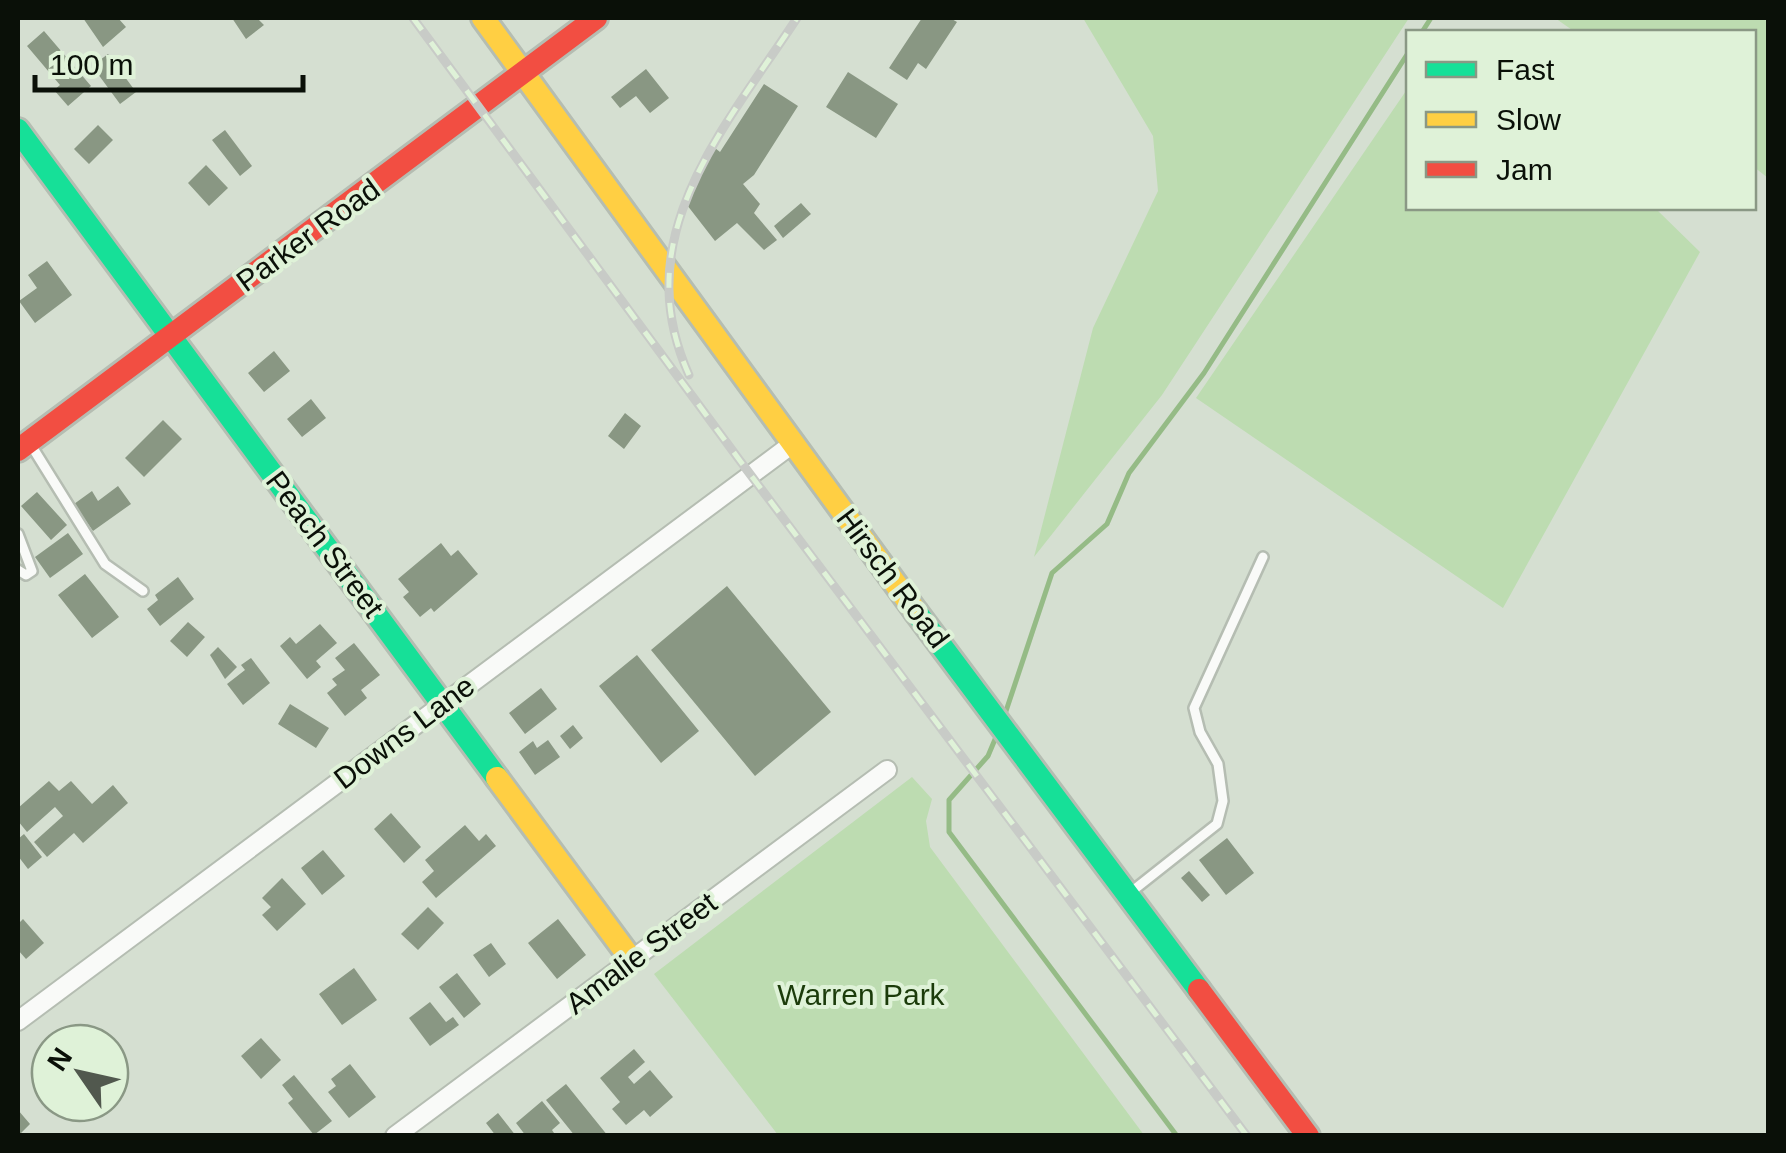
<svg xmlns="http://www.w3.org/2000/svg" width="1786" height="1153" font-family="Helvetica,sans-serif">
  <style>
    .green { fill: #bddcb1 }
    .lines { fill: none; stroke-linecap: round; stroke-linejoin: round }
    .stream { stroke: #95bb86; stroke-width: 5 }
    .building { fill: #899783 }
    .lane-casing { stroke: #b5bdb2; stroke-width: 14 }
    .street-casing { stroke: #b5bdb2; stroke-width: 22 }
    .fast-casing { stroke: #b5bdb2; stroke-width: 28 }
    .slow-casing { stroke: #b5bdb2; stroke-width: 28 }
    .jam-casing { stroke: #b5bdb2; stroke-width: 28 }
    .lane { stroke: #f9faf8; stroke-width: 9 }
    .street { stroke: #f9faf8; stroke-width: 18 }
    .fast { stroke: #16e098; stroke-width: 22 }
    .slow { stroke: #ffcf43; stroke-width: 22 }
    .jam { stroke: #f24e42; stroke-width: 22 }
    .rail-casing { stroke: #c8cbc7; stroke-width: 9 }
    .rail { stroke: #dff2d8; stroke-width: 5; stroke-dasharray: 15; stroke-linecap: butt }
    .labels { text-anchor: middle; dominant-baseline: central; stroke-width: 8; stroke-linejoin: round; paint-order: stroke }
    .street-label { font-size: 30px; fill: #0a1008; stroke: #dff2d8 }
    .park-label { font-size: 30px; fill: #1b3b0a; stroke: #dff2d8 }
  </style>
  <rect width="100%" height="100%" fill="#d5dfd1"/>
  <path class="green" d="M1083 18H1409L1162 395 1034 557 1093 328 1158 191 1153 136Z
    M1555 18H1762L1768 22V178L1754 167V32H1575Z
    M1408 88V208H1655L1700 252 1503 608 1196 398Z
    M912 777 932 799 926 821 930 847 1144 1135H778L654 974Z"/>
  <g class="lines">
    <path class="stream" d="M1422 32 1431 18
      M1004 717 1052 573 1107 524 1129 473 1204 373 1408 53
      M996 737 988 756 949 800V832L1177 1136"/>
  </g>
  <path class="building" d="M83 18H118L126 27 103 47Z
    M232 18H257L264 25 246 39Z
    M922 18H950L957 22 926 69 918 63 907 80 889 68Z
    M44 31 91 86 68 106 54 90 60 85 27 46Z
    M108 54 136 92 120 104 92 66Z
    M646 69 669 98 650 113 636 96 620 108 611 97Z
    M848 72 898 104 876 138 826 107Z
    M764 84 798 106 754 175 743 184 760 204 754 213 777 240 764 250 737 223 715 241 687 205 691 186 715 148 720 152Z
    M98 125 113 140 89 164 74 149Z
    M225 130 252 166 240 176 212 140Z
    M206 165 228 188 209 206 188 183Z
    M801 203 811 214 783 238 774 226Z
    M47 261 72 295 35 323 19 301 37 288 28 275Z
    M274 351 290 371 264 392 248 373Z
    M311 399 326 418 302 437 287 419Z
    M625 413 641 426 624 449 608 436Z
    M163 420 182 439 144 477 125 458Z
    M118 486 131 504 93 531 74 504 92 491 98 501Z
    M37 492 67 525 51 540 21 506Z
    M68 533 83 554 50 578 35 557Z
    M441 543 451 556 458 550 478 574 434 612 431 608 420 617 403 597 409 592 398 579Z
    M85 574 119 617 92 638 58 595Z
    M178 577 194 599 160 626 147 609 158 600 155 595Z
    M727 586 831 712 755 776 651 650Z
    M188 622 205 637 187 657 170 641Z
    M320 624 337 643 316 661 321 667 307 679 280 646 290 637 296 644Z
    M354 643 380 675 361 690 367 698 345 716 327 693 337 685 332 679 345 670 335 658Z
    M218 647 237 667 225 679 210 655Z
    M637 655 699 731 661 763 599 686Z
    M251 658 270 683 243 705 227 684 245 670 241 665Z
    M541 688 557 709 525 734 509 713Z
    M290 704 329 728 316 748 278 724Z
    M573 725 583 738 570 749 560 736Z
    M548 740 560 757 535 775 519 752 533 741 537 748Z
    M49 781 59 791 71 781 92 804 113 785 128 803 83 843 74 833 47 857 34 842 63 816 55 807 27 832 18 821V808Z
    M391 813 421 847 404 863 374 829Z
    M465 825 479 841 486 834 496 846 436 898 422 882 434 871 425 860Z
    M24 834 42 857 28 869 18 856V839Z
    M1227 838 1254 873 1226 895 1199 860Z
    M323 850 345 876 322 895 301 868Z
    M1189 871 1210 895 1202 902 1181 878Z
    M282 878 306 904 277 931 262 915 271 907 262 898Z
    M428 907 444 923 418 950 401 934Z
    M23 919 44 943 26 959 18 950V924Z
    M558 919 586 955 557 979 528 943Z
    M491 943 506 964 489 977 473 955Z
    M354 968 377 1000 342 1025 319 994Z
    M457 973 481 1004 464 1018 439 987Z
    M430 1002 446 1022 453 1017 459 1025 430 1046 409 1018Z
    M96 1031 105 1043H80Z
    M261 1038 281 1060 261 1079 241 1056Z
    M634 1049 645 1062 628 1077 634 1084 650 1070 673 1097 650 1117 644 1110 626 1125 612 1109 620 1102 600 1078Z
    M350 1064 376 1097 349 1118 328 1092 336 1086 331 1079Z
    M294 1075 332 1121 314 1135 288 1103 293 1099 282 1085Z
    M566 1084 608 1136H575L546 1100Z
    M542 1101 560 1123 552 1130 556 1136H526L516 1123Z
    M18 1110 30 1124 18 1136Z
    M498 1113 516 1136H496L486 1123Z"/>
  <g class="lines">
    <defs>
      <path id="lane" d="M31 445 105 564 143 591
        M18 534 32 571 26 575 18 570
        M1131 892 1217 824 1223 801 1218 764 1200 732 1194 708 1263 557"/>
      <path id="street" d="M18 1021 791 445
        M395 1136 887 770"/>
      <path id="fast" d="M18 130 497 778
        M916 612 1199 990"/>
      <path id="slow" d="M483 18 916 612
        M497 778 631 959"/>
      <path id="jam" d="M18 450 596 18
        M1199 990 1308 1136"/>
    </defs>
    <use href="#lane" class="lane-casing"/>
    <use href="#street" class="street-casing"/>
    <use href="#fast" class="fast-casing"/>
    <use href="#slow" class="slow-casing"/>
    <use href="#jam" class="jam-casing"/>
    <use href="#lane" class="lane"/>
    <use href="#street" class="street"/>
    <use href="#fast" class="fast"/>
    <use href="#slow" class="slow"/>
    <use href="#jam" class="jam"/>
    <defs>
      <path id="rail" d="M413 18 738 458 1247 1136
        M689 375C626 235 725 128 797 18"/>
    </defs>
    <use href="#rail" class="rail-casing"/>
    <use href="#rail" class="rail"/>
  </g>
  <g class="labels">
    <g class="street-label">
      <text transform="translate(308 235) rotate(-36)">Parker Road</text>
      <text transform="translate(325 544) rotate(53)">Peach Street</text>
      <text transform="translate(893 578) rotate(53)">Hirsch Road</text>
      <text transform="translate(404 732) rotate(-37)">Downs Lane</text>
      <text transform="translate(641 953) rotate(-37)">Amalie Street</text>
    </g>
    <g class="park-label">
      <text x="861" y="994">Warren Park</text>
    </g>
  </g>
  <rect width="1786" height="1153" fill="none" stroke="#0a1008" stroke-width="40"/>
  <rect x="1406" y="30" width="350" height="180" fill="#dff2d8" stroke="#8a9885" stroke-width="2.5"/>
  <rect x="1426" y="62" width="50" height="15" fill="#16e098" stroke="#8a9885" stroke-width="2.5"/>
  <text x="1496" y="80" font-size="30" fill="#0a1008">Fast</text>
  <rect x="1426" y="112" width="50" height="15" fill="#ffcf43" stroke="#8a9885" stroke-width="2.5"/>
  <text x="1496" y="130" font-size="30" fill="#0a1008">Slow</text>
  <rect x="1426" y="162" width="50" height="15" fill="#f24e42" stroke="#8a9885" stroke-width="2.5"/>
  <text x="1496" y="180" font-size="30" fill="#0a1008">Jam</text>
  <g transform="translate(80 1073) rotate(304)"><circle r="48" fill="#dff2d8" stroke="#8a9885" stroke-width="2.5"/>
  <path d="M0-8L18 38L0 25L-18 38Z" fill="#51584e"/>
  <text y="-15" font-size="28" font-weight="bold" text-anchor="middle" fill="#0a1008">N</text>
  </g>
  <path d="M35 75v15h268v-15" fill="none" stroke="#0a1008" stroke-width="5"/>
  <text x="50" y="75" font-size="30" fill="#0a1008" stroke="#dff2d8" stroke-width="8" paint-order="stroke">100 m</text>
</svg>
